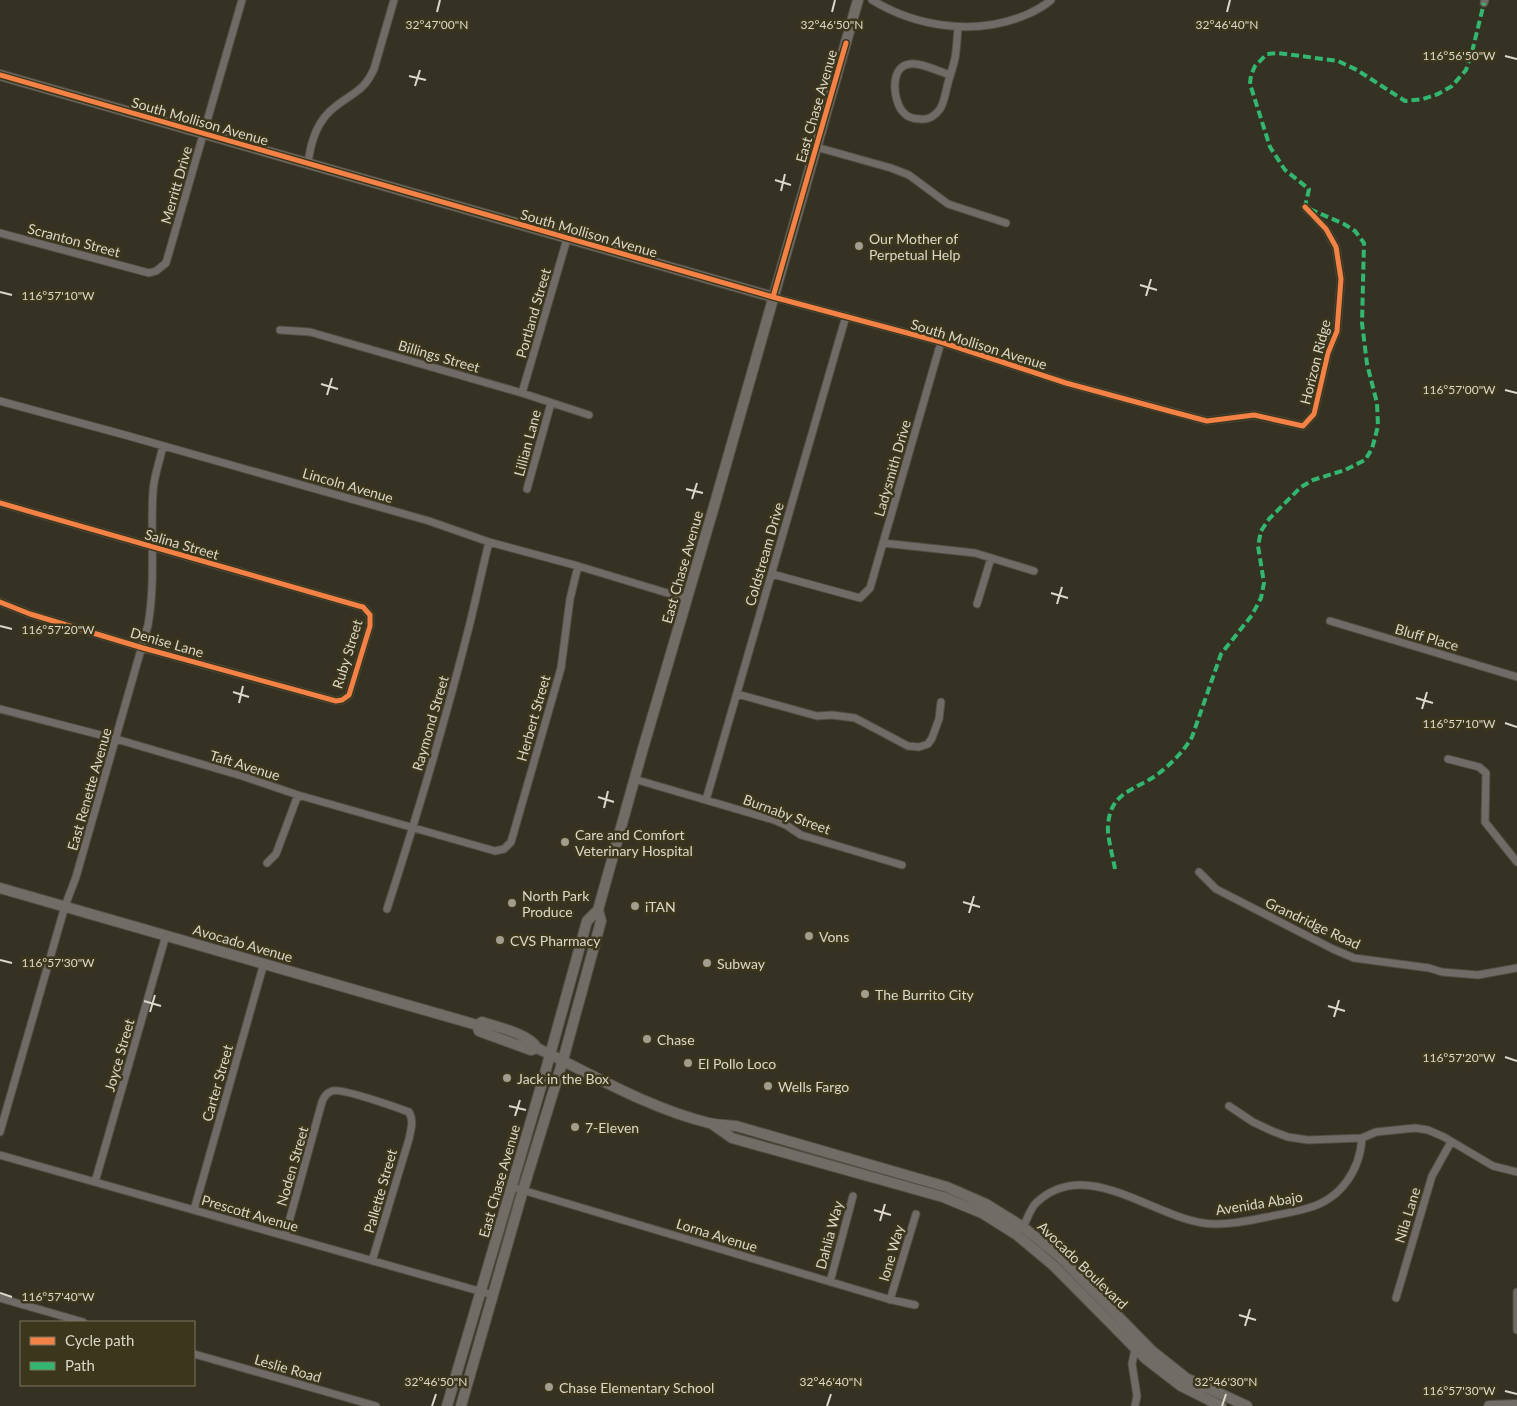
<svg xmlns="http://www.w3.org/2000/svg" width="1517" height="1406" font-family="Lato,sans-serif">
	<rect width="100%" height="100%" fill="#353123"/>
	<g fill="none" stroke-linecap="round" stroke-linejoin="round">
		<g stroke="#514e43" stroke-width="9">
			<path id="street" d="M872,0C918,28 978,36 1028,14C1037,10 1044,6 1051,0
				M1484,3L1485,0
				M950,75C940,72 920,62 910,64C889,66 893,101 903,112C907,117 914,119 920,119C928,120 935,116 940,109C944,103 945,95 947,87C949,78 953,68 955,58C957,48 957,37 958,27
				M816,147L891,168L909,175L948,204L1006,223
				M308,163C311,141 317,120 336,106C354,92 364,91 374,69L394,0
				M0,233L149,273L156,271L166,263L242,0
				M773,297L941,342L1066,383L1207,421L1254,415L1303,426L1314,414L1328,353L1337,331L1341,279L1336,247L1326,229L1305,207
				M280,330L310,332L522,393L589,415
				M522,393L567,239
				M0,401L125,435L429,521L489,542L578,566L687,599
				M527,489L551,403
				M0,503L359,606L363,607L370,615V626L349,695L342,700L336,701L143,648L30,614L0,602
				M883,543L975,553L1034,571
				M772,574L860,598L870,588L941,342
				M977,604L991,558
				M1330,621L1517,677
				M737,694L817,716L832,715L855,718L908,746L919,747L928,744L932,738L939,719L941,702
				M0,709L116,739L242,776L298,795L495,851L504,849L511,842L561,668L570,599L578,566
				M1448,759L1479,767L1486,773L1485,822L1517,862
				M634,779L774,820L786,825L801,835L902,865
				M706,800L846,316
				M267,863L276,854L298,795
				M1199,872L1216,889L1333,949L1354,958L1429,968L1442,972L1478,975L1517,968
				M387,909C417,816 445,722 469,627C476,599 482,570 489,542
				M1229,1106L1253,1122L1272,1131L1288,1137L1308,1140L1362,1138L1376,1132L1415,1128L1428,1130L1444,1137L1493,1166L1517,1172
				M0,1132L65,906L76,877L148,625C156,580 150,536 153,491C154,476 160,460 163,446
				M0,1155L493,1295
				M95,1182L166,935
				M512,1187L888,1299L915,1305
				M194,1210L264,963
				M1023,1227C1027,1220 1030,1209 1036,1203C1085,1156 1150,1215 1203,1223C1222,1226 1249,1221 1267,1217C1281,1214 1295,1212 1308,1208C1341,1199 1360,1170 1362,1138
				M285,1236L322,1102C324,1097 326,1093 332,1091C343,1088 395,1107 409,1112C414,1121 411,1129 409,1139L372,1261
				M830,1282L853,1196
				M1517,1292V1330
				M0,1298L83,1322
				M1396,1298L1432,1176L1451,1142
				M890,1300L916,1214
				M194,1354L376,1406
				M1135,1406L1137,1396L1132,1364L1135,1349"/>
		</g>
		<g stroke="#514e43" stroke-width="12">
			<path id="secondary" d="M0,75L773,297
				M0,888L477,1025L482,1022C497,1027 530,1034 537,1048C593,1075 648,1108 709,1123C718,1125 727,1125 736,1126L947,1187L986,1204L1023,1227L1061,1258L1152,1351L1186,1378L1247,1406
				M477,1025L479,1031L531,1050L537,1048
				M712,1124L732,1138L943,1197L982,1213L1017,1235L1054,1266L1146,1359L1181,1386L1221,1406
				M447,1406L545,1073L587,921L598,910
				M461,1406L523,1190L563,1060L601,921L598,910L642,752L715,503L858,0
				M1489,1406L1517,1405"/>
		</g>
		<use href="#street" stroke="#706b67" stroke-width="7"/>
		<use href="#secondary" stroke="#716c66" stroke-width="10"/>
		<path stroke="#33b770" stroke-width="4" stroke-dasharray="8 4" stroke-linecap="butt" d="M1115,869C1113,857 1107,836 1108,826C1110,791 1135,791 1158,774C1171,764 1184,751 1192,737L1221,654L1252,615L1261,598L1264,583L1258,546L1261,531L1269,519L1301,487L1313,480L1345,470L1365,460L1372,449L1378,426L1377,403L1367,364L1362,323L1364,243L1355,231L1344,224L1305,207L1309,189L1285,170L1270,147L1250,84L1251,75L1255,66L1267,54L1278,53L1338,61L1357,70L1405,101L1423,99L1438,94L1452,86L1466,70L1472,52L1484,3"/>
		<g stroke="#3c361c" stroke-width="8">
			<path id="cycleway" d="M0,75L773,297L941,342L1066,383L1173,412L1207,421L1254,415L1303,426L1314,414L1328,353L1337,331L1341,279L1336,247L1326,229L1305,207
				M773,297L846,43
				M0,503L359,606L363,607L370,615V626L349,695L342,700L336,701L143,648L30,614L0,602"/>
		</g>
		<use href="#cycleway" stroke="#f48246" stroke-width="5"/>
	</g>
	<path fill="none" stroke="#dcd8c9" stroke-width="2" d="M437,12L440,0M832,12L835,0M1227,12L1230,0M1505,56L1517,59M409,76L426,80M415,86L420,70M775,180L791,185M781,191L785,174M1140,285L1157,290M0,292L12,295M1146,296L1151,279M321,384L338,389M1505,390L1517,393M327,395L332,378M686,489L703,493M692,499L697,483M1051,593L1068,598M1057,604L1062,587M0,626L12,629M233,692L249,697M1416,698L1433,703M239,703L243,686M1422,709L1427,692M1505,723L1517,727M598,797L614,802M604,808L608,791M963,902L980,907M969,913L974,896M0,960L12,963M144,1001L161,1006M1328,1006L1345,1011M150,1012L155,995M1334,1017L1339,1000M1505,1057L1517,1061M509,1106L526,1110M515,1116L520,1100M874,1210L891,1215M880,1221L885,1204M0,1293L12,1297M1239,1315L1256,1320M1245,1326L1250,1309M1505,1391L1517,1394M432,1406L436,1394M827,1406L831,1394M1222,1406L1226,1394"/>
	<g fill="#a29e8f" stroke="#3c361c" stroke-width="2">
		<circle cx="859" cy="246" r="5"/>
		<circle cx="565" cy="842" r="5"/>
		<circle cx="512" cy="903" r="5"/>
		<circle cx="635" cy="906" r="5"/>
		<circle cx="809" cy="936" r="5"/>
		<circle cx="500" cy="940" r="5"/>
		<circle cx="707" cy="963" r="5"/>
		<circle cx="865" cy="994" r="5"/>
		<circle cx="647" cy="1039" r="5"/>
		<circle cx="688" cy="1063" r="5"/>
		<circle cx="507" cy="1078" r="5"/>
		<circle cx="768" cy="1086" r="5"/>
		<circle cx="575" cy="1127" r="5"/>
		<circle cx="549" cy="1387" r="5"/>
	</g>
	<g text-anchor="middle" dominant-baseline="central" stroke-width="5" stroke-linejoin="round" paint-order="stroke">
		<g font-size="14" fill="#dcd8c9" stroke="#3c361c">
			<text transform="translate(816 106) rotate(-74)">East Chase Avenue</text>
			<text transform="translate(200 121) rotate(16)">South Mollison Avenue</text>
			<text transform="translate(176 185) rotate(-74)">Merritt Drive</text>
			<text transform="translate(589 233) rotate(16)">South Mollison Avenue</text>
			<text transform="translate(74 240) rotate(15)">Scranton Street</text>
			<text transform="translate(533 313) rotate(-74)">Portland Street</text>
			<text transform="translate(979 344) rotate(17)">South Mollison Avenue</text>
			<text transform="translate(439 356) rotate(16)">Billings Street</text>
			<text transform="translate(1315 362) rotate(-76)">Horizon Ridge</text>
			<text transform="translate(527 443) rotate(-75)">Lillian Lane</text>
			<text transform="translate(892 468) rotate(-74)">Ladysmith Drive</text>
			<text transform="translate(348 485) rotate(16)">Lincoln Avenue</text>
			<text transform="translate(182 544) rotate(16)">Salina Street</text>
			<text transform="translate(764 554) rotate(-74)">Coldstream Drive</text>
			<text transform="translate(682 567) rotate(-74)">East Chase Avenue</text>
			<text transform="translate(1427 637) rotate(16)">Bluff Place</text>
			<text transform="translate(167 642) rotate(16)">Denise Lane</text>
			<text transform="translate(347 654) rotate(-73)">Ruby Street</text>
			<text transform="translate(533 718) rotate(-74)">Herbert Street</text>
			<text transform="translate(430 723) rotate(-74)">Raymond Street</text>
			<text transform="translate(245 765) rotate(17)">Taft Avenue</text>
			<text transform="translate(89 789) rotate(-74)">East Renette Avenue</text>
			<text transform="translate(787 814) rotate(20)">Burnaby Street</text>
			<text transform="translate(1313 923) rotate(25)">Grandridge Road</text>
			<text transform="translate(243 943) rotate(16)">Avocado Avenue</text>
			<text transform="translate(119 1055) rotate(-74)">Joyce Street</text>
			<text transform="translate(217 1083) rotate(-74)">Carter Street</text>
			<text transform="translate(292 1166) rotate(-74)">Noden Street</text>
			<text transform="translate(499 1181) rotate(-74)">East Chase Avenue</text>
			<text transform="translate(380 1191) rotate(-74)">Pallette Street</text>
			<text transform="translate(1259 1203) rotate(-9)">Avenida Abajo</text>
			<text transform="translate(250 1213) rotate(16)">Prescott Avenue</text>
			<text transform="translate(1407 1215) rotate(-73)">Nila Lane</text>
			<text transform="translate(717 1235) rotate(17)">Lorna Avenue</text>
			<text transform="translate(829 1235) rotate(-75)">Dahlia Way</text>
			<text transform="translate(891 1253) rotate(-74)">Ione Way</text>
			<text transform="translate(1083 1265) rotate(44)">Avocado Boulevard</text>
			<text transform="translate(288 1368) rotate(16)">Leslie Road</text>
		</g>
		<g font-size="14" fill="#dcd8c9" stroke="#3c361c" text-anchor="start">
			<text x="869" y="238">Our Mother of<tspan x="869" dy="16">Perpetual Help</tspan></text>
			<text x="575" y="834">Care and Comfort<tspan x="575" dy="16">Veterinary Hospital</tspan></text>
			<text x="522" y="895">North Park<tspan x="522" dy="16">Produce</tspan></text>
			<text x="645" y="906">iTAN</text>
			<text x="819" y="936">Vons</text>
			<text x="510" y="940">CVS Pharmacy</text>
			<text x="717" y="963">Subway</text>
			<text x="875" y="994">The Burrito City</text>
			<text x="657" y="1039">Chase</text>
			<text x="698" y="1063">El Pollo Loco</text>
			<text x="517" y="1078">Jack in the Box</text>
			<text x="778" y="1086">Wells Fargo</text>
			<text x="585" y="1127">7-Eleven</text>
			<text x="559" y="1387">Chase Elementary School</text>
		</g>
	</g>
	<g font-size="12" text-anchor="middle" fill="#dcd8c9" stroke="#3c361c" stroke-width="5" stroke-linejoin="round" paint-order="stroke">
		<text x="437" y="29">32°47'00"N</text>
		<text x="832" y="29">32°46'50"N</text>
		<text x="1227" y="29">32°46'40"N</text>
		<text x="1459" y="60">116°56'50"W</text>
		<text x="58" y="300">116°57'10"W</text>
		<text x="1459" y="394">116°57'00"W</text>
		<text x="58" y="634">116°57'20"W</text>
		<text x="1459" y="728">116°57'10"W</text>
		<text x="58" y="967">116°57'30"W</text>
		<text x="1459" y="1062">116°57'20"W</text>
		<text x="58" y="1301">116°57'40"W</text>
		<text x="436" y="1386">32°46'50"N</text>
		<text x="831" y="1386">32°46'40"N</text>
		<text x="1226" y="1386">32°46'30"N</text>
		<text x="1459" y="1395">116°57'30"W</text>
	</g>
	<rect x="20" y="1321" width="175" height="65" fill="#3c361c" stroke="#7c7761"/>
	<rect x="30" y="1337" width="25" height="8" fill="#f48246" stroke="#7c7761"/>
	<text x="65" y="1346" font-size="15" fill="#dcd8c9">Cycle path</text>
	<rect x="30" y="1362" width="25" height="8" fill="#33b770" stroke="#7c7761"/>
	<text x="65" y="1371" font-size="15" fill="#dcd8c9">Path</text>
</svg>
